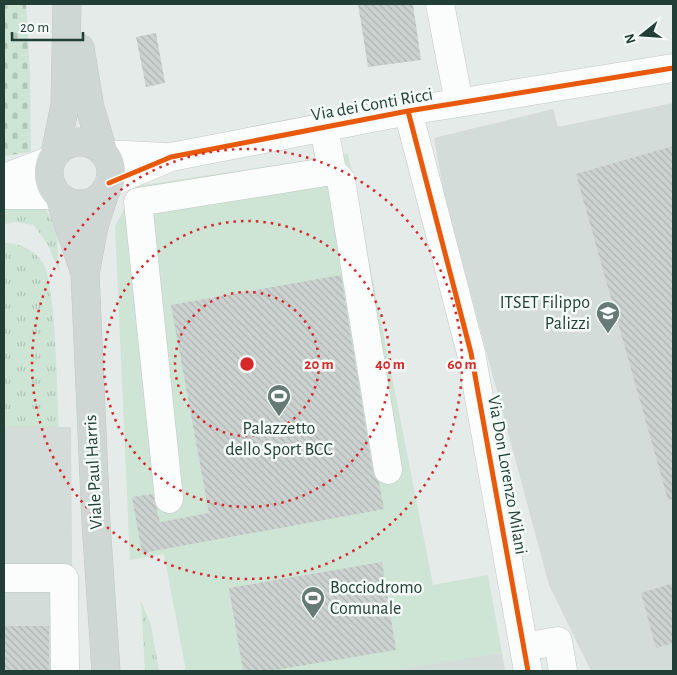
<svg xmlns="http://www.w3.org/2000/svg" width="677" height="675" font-family="'Alegreya Sans',sans-serif">
	<defs>
		<pattern id="grass-tufts" width="24" height="20" patternUnits="userSpaceOnUse" patternTransform="scale(1.25)"><rect width="24" height="20" fill="#cee4d5"/><path d="M3 7l-1-3M5 7V3M7 7l1-3M15 17l-1-3M17 17v-4M19 17l1-3" fill="none" stroke="#b1c5b7"/></pattern>
		<pattern id="cemetery-stones" width="16" height="16" patternUnits="userSpaceOnUse" patternTransform="scale(1.25)"><rect width="16" height="16" fill="#cee4d5"/><path d="M2 7V4a2 2 0 0 1 4 0v3zM10 15v-3a2 2 0 0 1 4 0v3z" fill="#b1c5b7"/></pattern>
		<pattern id="building-back-hatch" width="6" height="6" patternUnits="userSpaceOnUse" patternTransform="scale(1.25)"><rect width="6" height="6" fill="#ccd2d0"/><path d="M-1 5l2 2M0 0l6 6M5-1l2 2" fill="none" stroke="#afb5b3"/></pattern>
	</defs>
	<rect width="100%" height="100%" fill="#e5ebe8"/>
	<path fill="#d3dcd8" d="M673,103V671H591L549,585L444,194L434,138L553,109L558,127Z
		M4,427H71L73,671H4Z
		M502,653L505,671H382Z"/>
	<path fill="url(#grass-tufts)" d="M4,204L46,209L57,231L59,271L48,245L34,225L15,222L4,224Z
		M4,243C19,243 34,249 43,263C56,284 57,396 59,427H4Z
		M141,601L151,625L159,671H145Z"/>
	<path fill="url(#cemetery-stones)" d="M4,4H26L30,73L31,152L4,156Z"/>
	<path fill="#cee4d5" d="M348,154L433,585L488,575L502,653L387,671H186L164,554L130,560L115,226L137,186Z"/>
	<path fill="url(#building-back-hatch)" d="M358,4H413L421,60L368,67Z
		M156,33L165,83L146,87L136,37Z
		M673,146V499L668,500L576,174Z
		M341,275L373,472L379,482L384,509L142,553L132,497L153,494L160,522L209,513L171,305Z
		M382,562L396,650L269,671H243L229,588Z
		M673,583V643L656,648L641,593Z
		M4,626H49V671H4Z"/>
	<g fill="none" stroke-linecap="round" stroke-linejoin="round">
		<g stroke="#c2c8c5" stroke-width="29">
			<path id="minor" d="M440,4L459,103
				M408,111L471,353L528,671
				M105,154L165,157
				M332,171L341,180L388,470
				M4,178L51,160
				M109,183L171,157L408,111L673,68
				M4,195H58
				M169,499L138,202L332,171L324,128
				M4,578H64L65,671
				M524,647L558,641L563,671"/>
		</g>
		<g stroke="#c1cac7" stroke-width="29">
			<path id="major" d="M80,48L90,108L103,151
				M49 173a31 31 0 1 1 62 0a31 31 0 1 1-62 0Z
				M55,154L65,105L67,4
				M59,196L85,273L96,523L106,671
				M86,269L94,226L106,189"/>
		</g>
		<use href="#minor" stroke="#fbfcfc" stroke-width="28"/>
		<use href="#major" stroke="#ced7d4" stroke-width="28"/>
		<g stroke="#f4faf7" stroke-width="8">
			<path id="cycleway" d="M408,111L471,353L528,671
				M109,183L171,157L408,111L673,68"/>
		</g>
		<use href="#cycleway" stroke="#e8590c" stroke-width="5"/>
	</g>
	<g fill="none" stroke="#d62828" stroke-width="2.5" stroke-dasharray="2.5 5">
		<circle cx="247" cy="364" r="72"/>
		<circle cx="247" cy="364" r="143"/>
		<circle cx="247" cy="364" r="215"/>
	</g>
	<defs>
		<g id="school-pin" transform="scale(1.25)"><path d="M0 17L-7.5 6A9.5 9.5 0 1 1 7.5 6Z" fill="#667b75" stroke="#f4faf7"/><path d="M0-5L7-2L0 1L-7-2ZM-4 1L0 2.5L4 1V4Q0 6-4 4Z" fill="#fff"/></g>
		<g id="stadium-pin" transform="scale(1.25)"><path d="M0 17L-7.5 6A9.5 9.5 0 1 1 7.5 6Z" fill="#667b75" stroke="#f4faf7"/><path d="M0-5a6.5 5 0 1 0 0 10a6.5 5 0 1 0 0-10ZM-3.5-1.8h7v3.6h-7Z" fill="#fff"/></g>
	</defs>
	<g fill-rule="evenodd">
		<use href="#school-pin" x="608" y="313"/>
		<use href="#stadium-pin" x="279" y="396"/>
		<use href="#stadium-pin" x="313" y="598"/>
	</g>
	<g text-anchor="middle" dominant-baseline="central" stroke-width="5" stroke-linejoin="round" paint-order="stroke">
		<g font-size="18" fill="#223f37" stroke="#f4faf7">
			<text transform="translate(372 105) rotate(-10)">Via dei Conti Ricci</text>
			<text transform="translate(94 472) rotate(-93)">Viale Paul Harris</text>
			<text transform="translate(507 475) rotate(80)">Via Don Lorenzo Milani</text>
		</g>
		<g font-size="18" fill="#223f37" stroke="#f4faf7" text-anchor="end">
			<text x="590" y="303">ITSET Filippo<tspan x="590" dy="21">Palizzi</tspan></text>
			<text x="279" y="429" text-anchor="middle">Palazzetto<tspan x="279" dy="21">dello Sport BCC</tspan></text>
			<text x="330" y="588" text-anchor="start">Bocciodromo<tspan x="330" dy="21">Comunale</tspan></text>
		</g>
	</g>
	<circle cx="247" cy="364" r="8" fill="#d62828" stroke="#f4faf7" stroke-width="2.5"/>
	<g font-size="15" text-anchor="middle" font-weight="bold" fill="#d62828" stroke="#f4faf7" stroke-width="5" stroke-linejoin="round" paint-order="stroke">
		<text x="319" y="369">20 m</text>
		<text x="390" y="369">40 m</text>
		<text x="462" y="369">60 m</text>
	</g>
	<rect width="677" height="675" fill="none" stroke="#223f37" stroke-width="10"/>
	<g transform="translate(642 35) rotate(253)" stroke="#f4faf7" stroke-width="4" paint-order="stroke">
	<path d="M0-4L9 19L0 12L-9 19Z" fill="#223f37"/>
	<text y="-8" font-size="14" font-weight="bold" text-anchor="middle" fill="#223f37">N</text>
	</g>
	<path d="M12 32v8h71v-8" fill="none" stroke="#223f37" stroke-width="2.5"/>
	<text x="20" y="32" font-size="15" fill="#223f37" stroke="#f4faf7" stroke-width="4" paint-order="stroke">20 m</text>
</svg>
